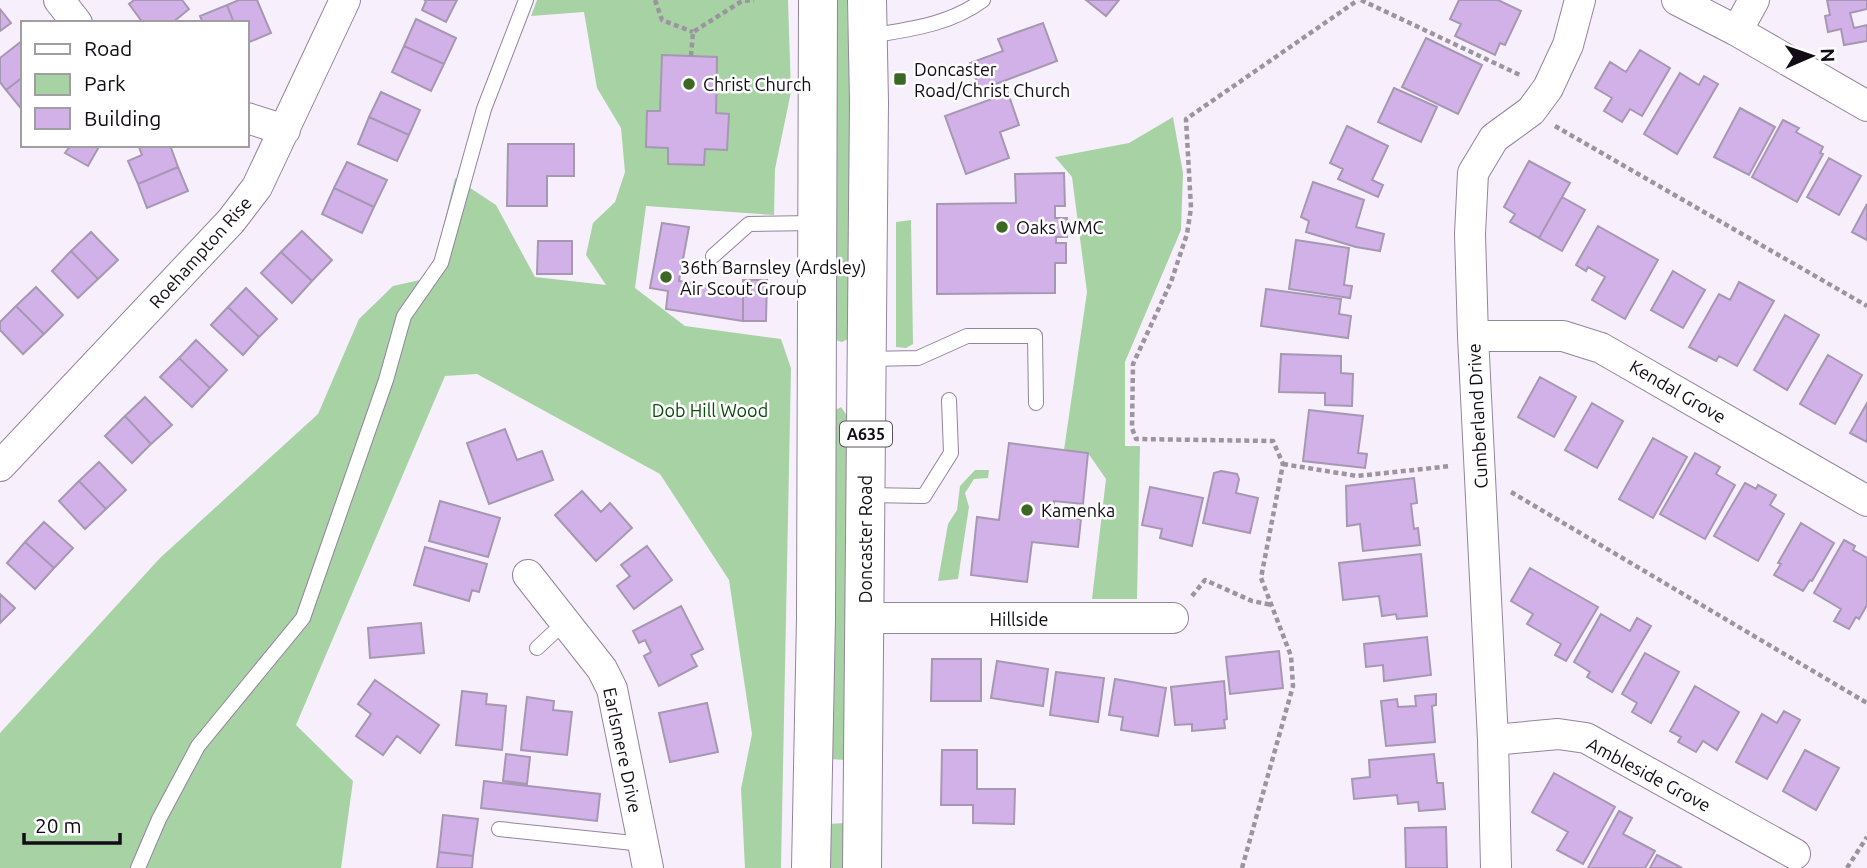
<svg xmlns="http://www.w3.org/2000/svg" width="1867" height="868" font-family="Ubuntu,sans-serif">
	<rect width="100%" height="100%" fill="#f7f0fc"/>
	<path fill="#a7d2a3" d="M537,0H788L791,92L775,169L774,215L646,206L635,288L685,326L781,339L791,368L781,868H745L741,789L752,734L729,580L660,474L477,374L445,376L296,725L353,781L341,868H0V733L160,558L318,414L359,319L393,286L420,280L435,261L455,178L496,205L535,277L606,285L586,255L593,223L615,202L625,172L621,128L597,88L584,12L531,16Z
		M837,0H847L851,141L848,339L842,342L835,340Z
		M1173,117L1183,173L1181,230L1125,362V446H1140L1137,599H1092L1106,479L1088,453L1064,450L1087,292L1072,177L1055,157L1129,143Z
		M911,220L913,344L906,348L896,347V222Z
		M841,407L848,417L845,760L830,759L832,412Z
		M975,470H989L988,478L974,479L965,493L969,507L958,579L938,581L948,524L957,510L960,486Z
		M844,823V868H828V824Z"/>
	<path fill="#d2b1e9" stroke="#a697b2" stroke-width="2" d="M134,0H182L189,9L172,23H143L129,4Z
		M239,0H257L271,33L247,43V23H234L227,5Z
		M424,0H457L446,22L422,10L426,1Z
		M1086,0H1119L1106,16Z
		M1459,0H1498L1521,11L1505,45L1500,43L1495,55L1455,36L1461,24L1450,19Z
		M1827,0H1867V9L1850,13L1854,28L1867,25V41L1844,45L1841,29L1828,32L1825,16L1830,15Z
		M227,5L234,23H203L200,16Z
		M0,9L11,23L0,31Z
		M416,19L456,38L444,64L404,46Z
		M1043,23L1057,61L980,90L970,63L1003,51L998,39Z
		M1426,38L1482,65L1458,114L1402,87Z
		M23,40V77L6,90L0,82V58Z
		M404,46L444,64L431,91L392,72Z
		M1640,50L1670,68L1642,116L1630,109L1622,122L1604,111L1612,98L1595,88L1610,62L1626,72Z
		M662,55L717,57L716,113L729,114L727,150L705,149L704,165L668,164V148L646,147L647,111H660Z
		M1680,73L1699,85L1704,76L1718,84L1677,154L1644,134Z
		M23,77V111L6,90Z
		M1394,88L1437,107L1421,142L1378,122Z
		M381,92L420,110L409,135L369,117Z
		M1008,93L1019,125L1000,132L1009,158L966,174L945,116Z
		M1740,108L1775,127L1749,175L1714,157Z
		M369,117L409,135L397,161L358,144Z
		M1783,120L1799,128L1796,132L1823,147L1820,153L1823,154L1797,202L1752,177Z
		M1347,126L1388,146L1372,180L1383,185L1378,197L1338,179L1343,169L1330,163Z
		M508,144H574V176H547V206H507Z
		M71,145H100L88,166L65,153Z
		M145,145H170L178,167L138,184L128,161L142,155L139,147Z
		M1829,158L1861,176L1839,215L1807,197Z
		M1529,161L1570,183L1539,238L1510,222L1515,214L1504,207Z
		M347,162L387,180L374,207L334,188Z
		M178,167L188,191L147,208L138,184Z
		M1064,173L1065,206H1055V218H1067V237H1056V243H1066V263H1055V293L937,294V204L1016,203L1015,174Z
		M1313,182L1364,200L1356,227L1384,234L1380,251L1356,247L1306,232L1309,221L1301,217Z
		M334,188L374,207L362,233L322,214Z
		M1562,197L1585,210L1562,251L1539,238Z
		M1867,204V240L1852,232Z
		M662,223L689,227L679,281L743,291V321L666,309L668,291L650,288Z
		M1598,226L1658,260L1625,319L1592,300L1605,277L1588,267L1586,271L1576,265Z
		M302,231L332,260L312,281L281,252Z
		M91,232L118,260L98,279L71,251Z
		M1296,240L1349,248L1344,285L1352,286L1350,298L1289,289Z
		M538,241H572V274H537Z
		M71,251L98,279L78,298L52,271Z
		M281,252L312,281L292,303L261,273Z
		M1673,271L1705,290L1683,328L1651,310Z
		M743,280H767L766,321H743Z
		M1739,282L1774,301L1737,366L1719,356L1716,361L1689,347L1719,294L1730,300Z
		M36,287L63,315L44,334L16,306Z
		M246,288L277,319L259,337L228,307Z
		M1266,289L1341,299L1339,314L1351,316L1348,338L1261,326Z
		M16,306L44,334L23,354L0,330V322Z
		M228,307L259,337L243,355L211,325Z
		M1785,315L1819,335L1787,390L1754,370Z
		M196,340L227,370L210,388L179,358Z
		M1281,354L1341,356V373L1353,374L1352,406L1325,405V393L1279,392Z
		M1828,355L1862,375L1835,424L1800,404Z
		M179,358L210,388L192,407L160,377Z
		M1540,377L1576,397L1554,437L1518,417Z
		M145,397L172,425L151,444L125,416Z
		M1592,403L1623,421L1597,468L1565,450Z
		M1867,403V442L1850,433Z
		M1309,410L1363,416L1358,453L1367,454L1365,468L1303,461Z
		M125,416L151,444L132,463L105,436Z
		M505,429L517,460L542,451L553,480L489,504L467,443Z
		M1653,438L1687,457L1653,518L1619,499Z
		M1009,443L1088,453L1083,504L1054,501L1052,516L1081,519L1078,547L1032,542L1027,582L971,575L977,517L999,520Z
		M1695,453L1720,467L1716,474L1735,485L1705,539L1660,514Z
		M99,462L126,490L106,509L79,481Z
		M1221,471L1237,474L1239,479L1236,493L1258,498L1250,533L1203,523L1214,473Z
		M1414,478L1417,503L1411,504L1414,529L1418,528L1420,545L1363,551L1360,524L1347,526L1346,486Z
		M79,481L106,509L85,529L59,501Z
		M1745,483L1756,489L1758,485L1776,495L1770,505L1784,514L1758,561L1714,536Z
		M1150,487L1203,498L1192,546L1160,538L1162,529L1142,525Z
		M582,491L601,512L610,503L632,528L596,561L555,515Z
		M440,501L500,518L488,557L429,541Z
		M44,522L73,548L54,568L25,542Z
		M1801,523L1834,543L1812,581L1810,580L1803,591L1774,575L1781,564L1778,563Z
		M1844,540L1855,546L1853,550L1867,558V605L1859,619L1856,617L1849,629L1834,621L1841,609L1814,593Z
		M25,542L54,568L35,589L7,563Z
		M647,546L672,580L634,609L617,586L630,576L621,565Z
		M425,547L487,564L479,592L472,590L469,601L414,585Z
		M1421,554L1427,616L1397,619L1396,614L1382,616L1379,596L1343,600L1339,563Z
		M1530,568L1598,607L1566,661L1555,655L1561,644L1527,624L1533,614L1511,601Z
		M0,594L15,608L0,623Z
		M681,606L703,649L691,655L697,666L659,686L644,656L651,652L645,640L639,643L633,631Z
		M1601,614L1630,631L1637,618L1651,626L1612,692L1587,677L1590,672L1574,662Z
		M421,623L424,653L370,658L368,628Z
		M1427,637L1431,675L1384,681L1383,665L1366,667L1364,644Z
		M1279,651L1283,688L1230,694L1226,657Z
		M1645,653L1679,672L1651,723L1632,712L1637,703L1622,694Z
		M932,659H981V701H931Z
		M997,661L1048,669L1043,706L991,698Z
		M1056,672L1104,678L1098,722L1050,715Z
		M1115,679L1166,688L1158,736L1121,730L1123,717L1109,715Z
		M375,680L439,725L420,753L397,736L383,755L356,736L371,714L358,704Z
		M1224,681L1227,719L1224,720L1225,728L1192,731V724L1175,725L1171,687Z
		M1695,686L1739,712L1717,750L1703,741L1696,752L1678,742L1681,737L1670,731Z
		M462,691L487,694L486,704L506,706L502,750L456,745Z
		M1436,694V705L1432,706L1435,742L1386,746L1381,701L1397,699L1398,707L1416,706L1415,696Z
		M527,697L554,701L553,710L572,712L567,755L521,750Z
		M707,703L718,752L670,762L659,713Z
		M1784,711L1800,720L1767,779L1736,762L1762,714L1777,723Z
		M942,750H977V789H1015L1014,824L973,823V805H941Z
		M1805,750L1839,768L1816,810L1783,791Z
		M506,754L530,757L527,784L503,781Z
		M1434,754L1437,783H1443L1445,809L1419,811L1418,802L1398,804L1397,795L1354,799L1352,779L1370,777L1369,760Z
		M1554,773L1615,807L1583,864L1557,850L1568,832L1532,812Z
		M484,781L600,794L597,821L481,808Z
		M1619,811L1632,818L1623,834L1655,851L1645,868H1588Z
		M443,815L478,819L473,856L439,852Z
		M1446,827L1447,868H1406L1405,828Z
		M439,852L473,856L472,868H437Z
		M1657,855L1682,868H1650Z"/>
	<g fill="none" stroke-linecap="round" stroke-linejoin="round">
		<g stroke="#93849e" stroke-width="16">
			<path id="lane" d="M870,36C910,29 949,25 983,0
				M713,256L749,224L815,223
				M867,359L918,358L967,336H1035L1036,403
				M867,495L924,496L951,453L949,400
				M537,648L565,622
				M499,829L643,844
				M138,868L159,819L198,746L303,618L386,380L404,316L441,263L484,109L526,0"/>
		</g>
		<g stroke="#93849e" stroke-width="32">
			<path id="street" d="M59,0L77,23
				M1677,0L1737,31L1867,106
				M1737,31L1754,0
				M247,118L285,130
				M1473,336H1563L1601,348L1867,501
				M0,466L231,221L257,187L345,0
				M528,575L602,669L612,689L648,868
				M864,618H1173
				M1493,740L1558,734L1586,738L1795,854
				M1496,868L1493,740L1473,336L1470,234L1473,173L1494,138L1531,111L1548,88L1568,45L1580,0"/>
		</g>
		<g stroke="#93849e" stroke-width="40">
			<path id="highway" d="M811,868L816,618L818,0
				M862,868L869,102L867,0"/>
		</g>
		<path stroke="#9b959f" stroke-width="4.5" stroke-dasharray="5 3.5" stroke-linecap="butt" d="M655,0L662,20L693,32
			M1361,0L1522,76
			M691,56L693,32L742,1L754,0
			M1555,126L1867,306
			M1283,464L1357,476L1451,466
			M1511,492L1867,703
			M1192,596L1205,580L1252,601L1272,605
			M1242,868L1293,686L1291,656L1261,578L1283,464L1273,441L1136,439L1132,428L1133,364L1171,282L1187,234L1191,208L1186,119L1358,0
			M1847,868L1867,837"/>
		<use href="#lane" stroke="#fff" stroke-width="14"/>
		<use href="#street" stroke="#fff" stroke-width="30"/>
		<use href="#highway" stroke="#fff" stroke-width="38"/>
	</g>
	<g fill="#3d6724" stroke="#fff" stroke-width="2.5">
		<rect x="893" y="72" width="14" height="14" rx="3.5"/>
		<circle cx="689" cy="84" r="7"/>
		<circle cx="1002" cy="227" r="7"/>
		<circle cx="666" cy="277" r="7"/>
		<circle cx="1027" cy="510" r="7"/>
	</g>
	<g text-anchor="middle" dominant-baseline="central" stroke-width="5" stroke-linejoin="round" paint-order="stroke">
		<rect fill="#fff" stroke="#58555b" stroke-width="2" x="840" y="421.5" width="52" height="25" rx="5"/>
		<g font-size="16" font-weight="bold" fill="#110c15">
			<text x="866" y="434">A635</text>
		</g>
		<g font-size="18" fill="#110c15" stroke="#fff" text-anchor="start">
			<text x="914" y="69">Doncaster<tspan x="914" dy="21">Road/Christ Church</tspan></text>
			<text x="703" y="84">Christ Church</text>
			<text x="1016" y="227">Oaks WMC</text>
			<text x="680" y="267">36th Barnsley (Ardsley)<tspan x="680" dy="21">Air Scout Group</tspan></text>
			<text x="1041" y="510">Kamenka</text>
		</g>
		<g font-size="18" fill="#110c15" stroke="#fff">
			<text transform="translate(200 252) rotate(-48)">Roehampton Rise</text>
			<text transform="translate(1678 391) rotate(30)">Kendal Grove</text>
			<text transform="translate(1477 416) rotate(-93)">Cumberland Drive</text>
			<text transform="translate(865 539) rotate(-90)">Doncaster Road</text>
			<text x="1019" y="619">Hillside</text>
			<text transform="translate(623 750) rotate(78)">Earlsmere Drive</text>
			<text transform="translate(1649 774) rotate(28)">Ambleside Grove</text>
		</g>
		<g font-size="18" fill="#0a4d0b" stroke="#fff">
			<text x="710" y="410">Dob Hill Wood</text>
		</g>
	</g>
	<rect x="21" y="21" width="228" height="126" fill="#ffffff" stroke="#a09ea1" stroke-width="2"/>
	<rect x="35" y="44" width="35" height="10" fill="#ffffff" stroke="#a09ea1" stroke-width="2"/>
	<text x="84" y="56" font-size="21" fill="#110c15">Road</text>
	<rect x="35" y="74" width="35" height="21" fill="#a7d2a3" stroke="#a09ea1" stroke-width="2"/>
	<text x="84" y="91" font-size="21" fill="#110c15">Park</text>
	<rect x="35" y="108" width="35" height="21" fill="#d2b1e9" stroke="#a09ea1" stroke-width="2"/>
	<text x="84" y="126" font-size="21" fill="#110c15">Building</text>
	<g transform="translate(1811 56) rotate(88)" stroke="#ffffff" stroke-width="5" paint-order="stroke">
	<path d="M0-5L12 26L0 18L-12 26Z" fill="#110c15"/>
	<text y="-10" font-size="19" font-weight="bold" text-anchor="middle" fill="#110c15">N</text>
	</g>
	<path d="M24 833v10h96v-10" fill="none" stroke="#110c15" stroke-width="3.5"/>
	<text x="35" y="833" font-size="21" fill="#110c15" stroke="#ffffff" stroke-width="5" paint-order="stroke">20 m</text>
</svg>
